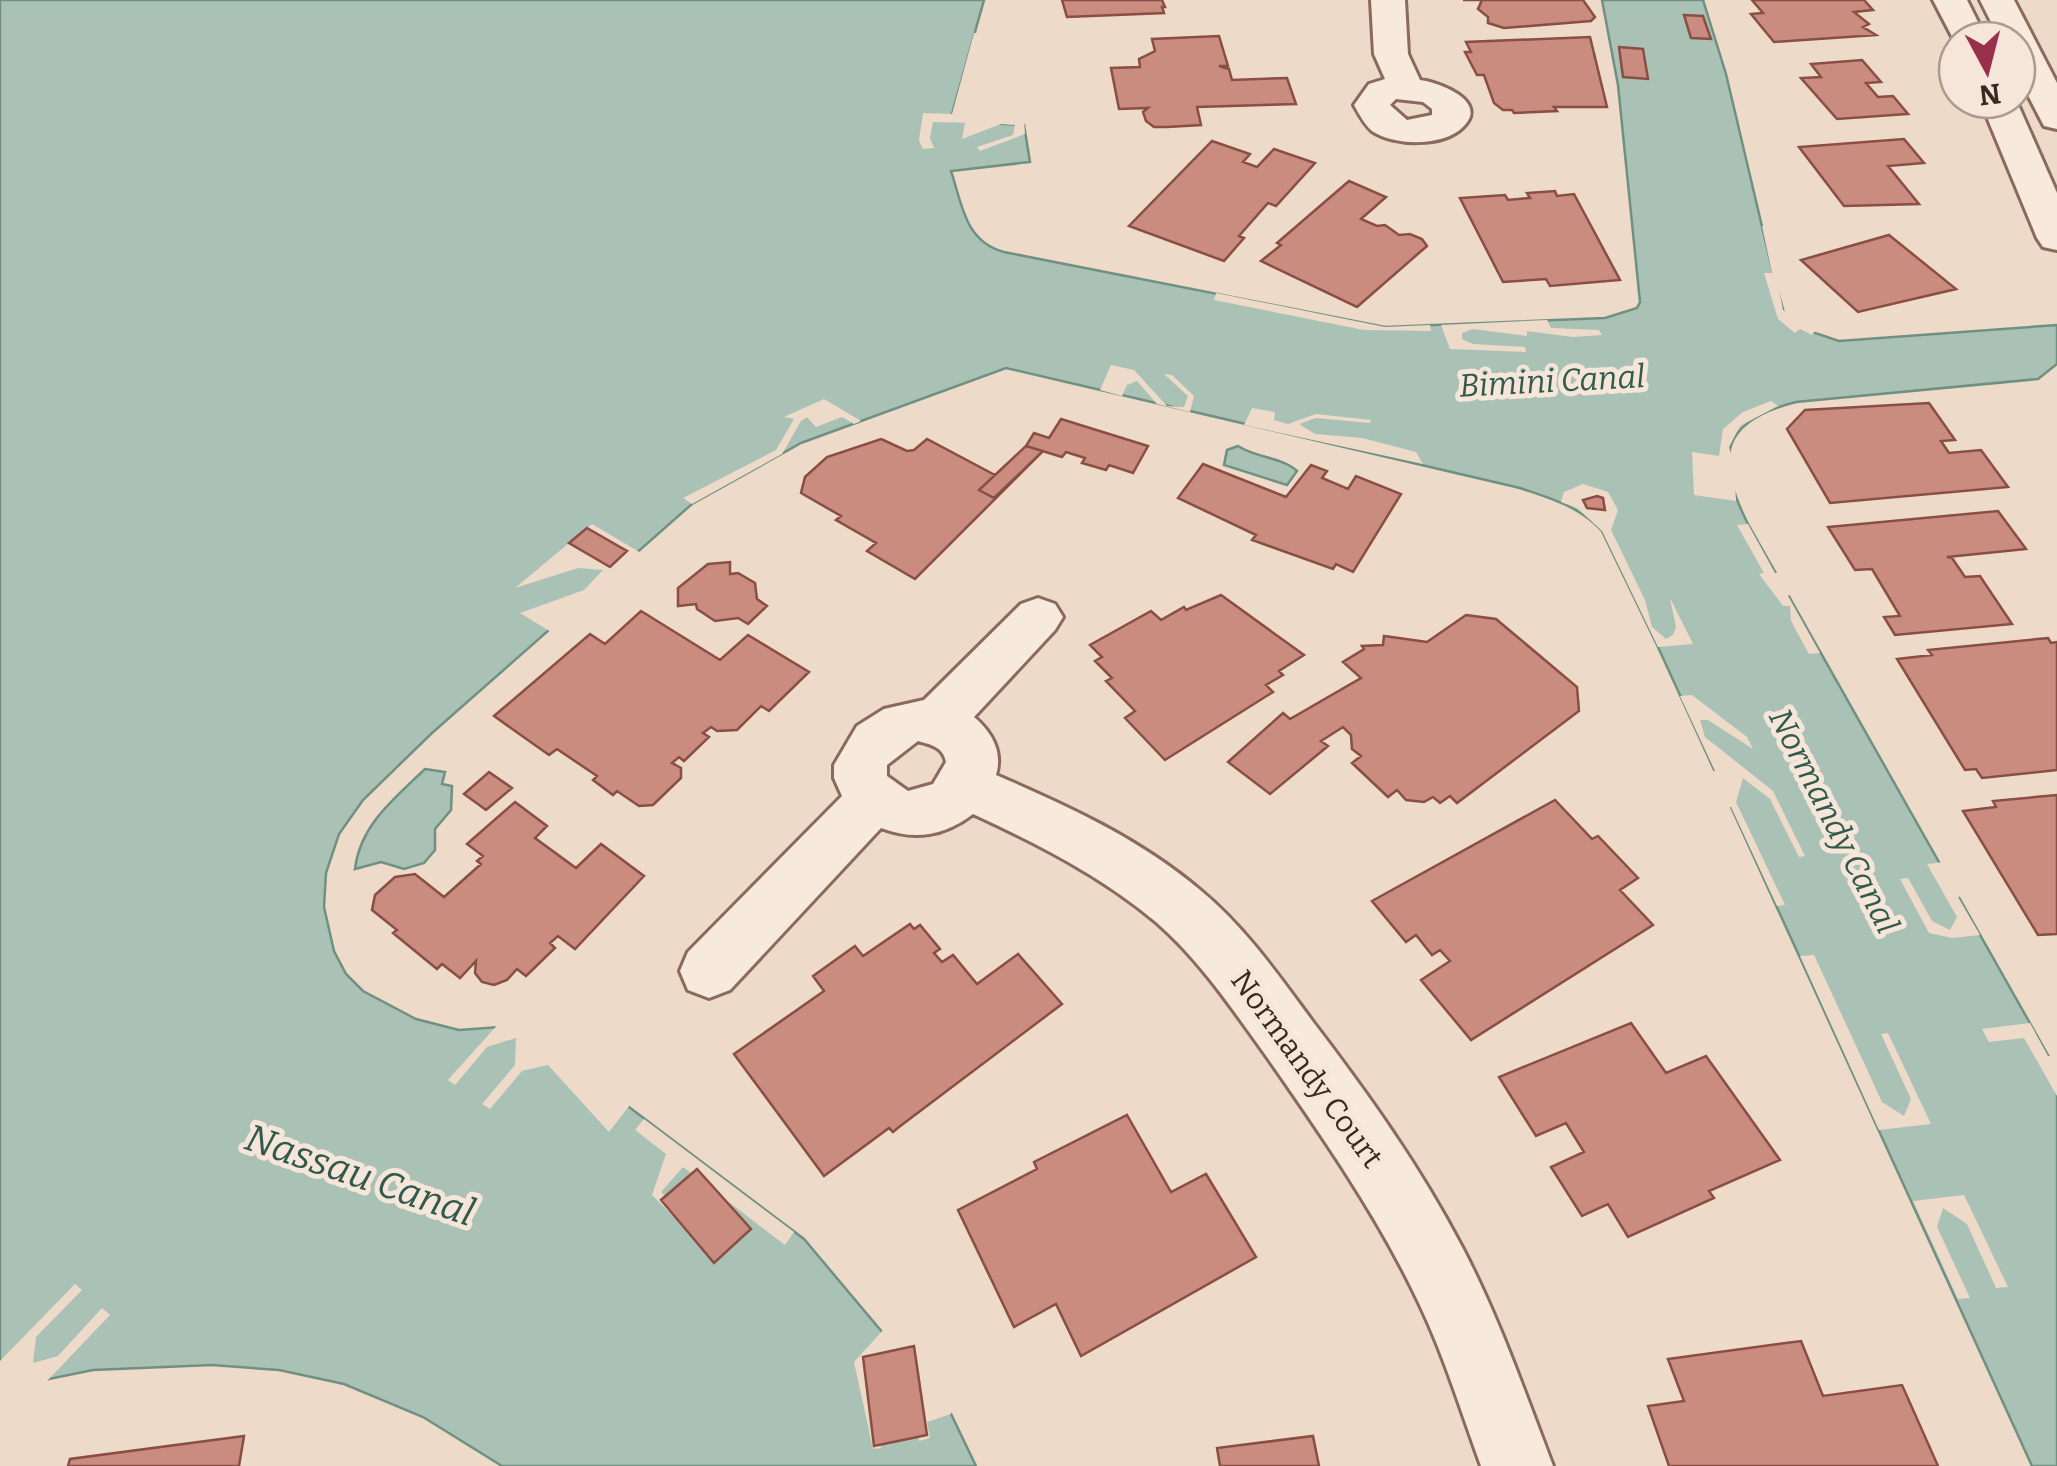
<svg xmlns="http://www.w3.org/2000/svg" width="2057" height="1466" font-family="Bitter,serif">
	<rect width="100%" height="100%" fill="#eedac9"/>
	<path fill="#aac2b5" stroke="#709181" stroke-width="2.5" d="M0,0H984L950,121L1024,125L1030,162L951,171C962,204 965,242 1004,252L1385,327L1605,318L1637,308L1640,302L1618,85L1602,0H1703L1726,74L1773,273L1784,313L1797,327L1839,341L2057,325V364L2038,379L1796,402C1721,421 1714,457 1748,524L2057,1071V1466H2032L1658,647L1602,531C1579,506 1552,499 1520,488L1006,368L801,443L692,504L432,733L363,800L339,834L326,873L324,907L334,951L346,974L363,991L416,1019L459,1030L500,1027L629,1107L804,1239L951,1414L976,1466H502L423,1417L344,1384L279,1370L212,1365L93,1370L0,1389Z
		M1238,446C1256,458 1282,457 1297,471L1287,485L1224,465L1227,450Z
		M425,769L445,772L442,784L452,786L451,810L435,829V850L424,863L404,869L381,862L355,869C360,825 395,798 425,769Z"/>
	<path fill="#eedac9" d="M974,33H979L957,117L1024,120L1025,134L980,151L977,147L1013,135L1015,125L1001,124L962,139L965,123L933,122L930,138L934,148L923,149L919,140L923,113L952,114Z
		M1762,226H1767L1783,310L1815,331L1812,335L1800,329L1795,333L1778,319L1764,273H1772Z
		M1216,293L1385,327L1430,325L1431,331L1364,330L1214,300Z
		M1547,320L1551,328L1599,330L1602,335L1573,337L1527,331V336L1473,329L1462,333V339L1473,344L1525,347L1526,352L1450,349L1441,325Z
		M1111,365L1134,370L1167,406L1184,407L1188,396L1164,374L1172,375L1194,396L1190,412L1157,404L1137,381L1127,385L1122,396L1100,390Z
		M824,399L861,421L854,424L842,417L816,427L807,417L801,421L782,454L692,504L683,498L776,450L794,419L784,417Z
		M1771,401L1778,406L1740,426L1729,447L1738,479L1735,480L1736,501L1694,495L1692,452L1719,456L1723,429L1743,412Z
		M1252,408L1275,412L1274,420L1288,424L1316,414L1371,420L1370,423L1316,418L1299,424L1315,434L1362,438L1416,452L1423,464L1244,425Z
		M1583,484L1608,492L1618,510L1611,530L1645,600L1652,627L1666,639L1673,635L1676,627L1670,598L1693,644L1658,647L1602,531L1577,508L1561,502L1564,492Z
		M592,524L641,553L551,632L520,613L584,590L603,570L578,568L515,588Z
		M1748,524L1775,573H1781L1792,593L1788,596L1820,653L1809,654L1791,621L1790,606H1783L1759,574L1764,573L1737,525Z
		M1692,695L1747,737L1753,749L1708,720H1700L1705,737L1773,791L1805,856L1799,857L1770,799L1743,778L1736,802L1785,905L1777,906L1731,807H1725L1710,772L1715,771L1680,696Z
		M1944,862L1963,896L1958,897L1980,935L1952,938L1929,933L1900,879L1908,878L1932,921L1950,930L1957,917L1927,864Z
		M1814,955L1882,1102L1904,1116L1911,1099L1881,1034L1888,1033L1931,1124L1879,1130L1800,956Z
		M500,1022L630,1105L609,1132L548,1065L522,1071L490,1109L482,1104L515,1065L516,1038L487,1047L455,1085L448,1080Z
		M2030,1023L2048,1056H2054L2057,1061V1096L2024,1038L1989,1042L1982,1029Z
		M644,1119L794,1232L785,1245L683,1167L661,1192L721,1253L716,1259L652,1195L666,1154L635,1130Z
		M1964,1195L2008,1287L1996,1288L1967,1224L1943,1208L1937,1227L1970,1298L1958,1299L1913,1201Z
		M75,1284L82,1290L36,1337L33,1363L58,1356L102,1308L110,1315L47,1381L0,1394V1361Z
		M885,1328L952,1407L951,1414L927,1422L930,1438L919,1441L913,1386L873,1394L881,1448L873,1449L854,1362Z"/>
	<path fill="#cb8c80" stroke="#894e44" stroke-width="2.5" d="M1062,0H1162L1165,7H1162L1164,13L1067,17Z
		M1463,0H1583L1595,17L1591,21L1504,28L1488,23V17L1478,9L1482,0Z
		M1752,0H1864L1873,10L1854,12L1869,24L1863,27L1876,35L1774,42L1751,14L1763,13Z
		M1684,15L1703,16L1711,39L1691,38Z
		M1219,36L1228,66H1219L1229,69L1232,80L1287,78L1296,104L1197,107L1201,125L1167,127H1154L1146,121L1143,112L1148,108L1119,109L1111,68L1140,67L1139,59L1155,51L1152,39Z
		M1590,37L1607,107H1554L1557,111L1514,113L1512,110H1503L1494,103L1484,75H1477L1465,52H1471L1466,42Z
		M1619,47L1643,49L1648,79L1623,77Z
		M1862,60L1881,82L1866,83L1878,97L1893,96L1908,114L1837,119L1801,78L1821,77L1811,64Z
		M1904,139L1924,163L1888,166L1919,204L1844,206L1799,147Z
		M1212,141L1250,154L1243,162L1257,167L1274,149L1315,163L1276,206L1268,203L1239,236L1244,238L1224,261L1129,226Z
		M1349,181L1386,197L1361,219L1377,226L1385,225L1399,235L1410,234L1422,239L1427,246L1357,307L1261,261L1281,245L1277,243Z
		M1555,191L1557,196L1574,194L1620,280L1550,286L1546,279L1503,282L1460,198L1505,195L1508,200L1530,198L1527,193Z
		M1889,235L1956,289L1858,312L1801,260Z
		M1929,403L1955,440L1941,441L1949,453L1981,450L2008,487L1830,503L1787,429L1805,410Z
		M1061,419L1148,446L1133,473L1109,465L1106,470L1082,463L1085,458L1066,452L1062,457L1026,446L1034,433L1049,438Z
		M881,439L907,451L914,450L927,439L995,475L1026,446L1043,451L915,579L867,551L876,543L836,520L841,516L801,493L805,477L827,457Z
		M1026,446L1043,451L994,498L979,490Z
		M1203,464L1286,497L1311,465L1327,471L1322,478L1348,489L1356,476L1401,494L1353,572L1336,564L1333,569L1252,540L1256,535L1178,498Z
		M1597,496L1603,498L1605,510L1587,508L1583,500Z
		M1998,511L2026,549L1947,557L1952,558L1965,577L1980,576L2012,624L1895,635L1884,617L1900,616L1872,569L1855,570L1828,527Z
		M587,528L627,551L610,567L569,543Z
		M730,562V574L738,573L755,583L757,599L767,606L748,624L738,618L715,621L697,609L696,604L678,606V588L708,564Z
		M1221,595L1304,655L1279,671L1283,675L1266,685L1273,692L1165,760L1125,718L1135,711L1106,681L1112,678L1095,661L1102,657L1090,645L1151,611L1161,620L1184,607L1186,610Z
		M641,611L720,660L748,635L809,672L769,711L761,706L737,730L717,731L711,727L703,733L709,737L684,761L679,757L672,763L681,768V778L653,805L639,806L617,791L613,795L593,780L597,776L557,749L549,755L494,716L590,634L605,644Z
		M1466,615L1496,619L1577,687L1579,711L1457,803L1450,796L1440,803L1433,797L1424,802L1406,800L1397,790L1388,797L1352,763L1361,756L1352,749L1351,735L1343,727L1321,741L1328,746L1270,794L1228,762L1283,713L1290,719L1361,678L1343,662L1364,649L1362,646L1383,645L1384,636L1427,642Z
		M2048,638L2051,643L2057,642V770L1982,778L1976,769L1965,770L1897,659L1932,655L1928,650Z
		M489,772L512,788L486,810L464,794Z
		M2057,795V934L2038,935L1963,811L1996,807L1993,801Z
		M1555,800L1592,839L1598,836L1638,878L1620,890L1653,925L1471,1040L1421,980L1450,961L1440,950L1432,955L1416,935L1406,942L1372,901Z
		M515,802L547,826L535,838L576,868L601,844L644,876L575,949L558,936L550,943L555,948L526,976L517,969L507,980L494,985L482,982L475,973L476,961L460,978L442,964L437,969L393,933L397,930L372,910L375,895L395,877L415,874L444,897L481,864L477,861L483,856L467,844Z
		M910,924L914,929L920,925L940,949L934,953L942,962L953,955L977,984L1018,954L1062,1004L899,1127L893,1132L889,1128L824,1176L734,1054L824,991L813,976L855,946L863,956Z
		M1631,1023L1666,1073L1706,1056L1780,1160L1709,1191L1714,1198L1628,1237L1608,1204L1582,1216L1551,1167L1584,1152L1566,1123L1536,1136L1499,1077Z
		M1127,1115L1171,1192L1206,1174L1256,1257L1081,1356L1056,1304L1014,1327L958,1210L1037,1169L1034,1162Z
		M697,1169L751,1229L714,1263L661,1200Z
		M1801,1341L1823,1396L1902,1385L1938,1466H1669L1648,1406L1684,1401L1668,1359Z
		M914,1346L927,1435L874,1446L863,1357Z
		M244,1436L239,1466H68L70,1459Z
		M1313,1436L1319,1466H1220L1217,1448Z"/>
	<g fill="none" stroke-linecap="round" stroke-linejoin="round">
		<g stroke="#8a6a5e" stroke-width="6">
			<path id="minor" d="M1371,0H1405L1408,54L1420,80C1438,82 1490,101 1463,127C1443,147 1394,146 1372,131C1364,124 1359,114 1354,105L1369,84L1385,79L1374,54ZM1396,99L1423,102L1432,109V115L1407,120L1390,105Z
				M1933,0H1967L1987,40H1957V46Z
				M1980,0H2014L2057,83V129L2044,126L2017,74V40H2000Z
				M1980,100H2016L2057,193V250L2043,247L2037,238Z
				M1038,598L1055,604L1063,617L1055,630L974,717C992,732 1003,752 996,775C1068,806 1140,839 1200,890C1245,927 1279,976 1313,1022C1368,1094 1421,1168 1463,1249C1499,1318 1525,1393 1553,1466H1481C1461,1411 1444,1355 1419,1303C1378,1216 1322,1136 1267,1057C1233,1010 1200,960 1156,922C1101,876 1038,844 973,814C944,836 915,841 881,828L730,990L709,998L688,990L680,971L688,952L842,796L834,778V765L857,726L884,709L924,700L1021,604ZM918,741C932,745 943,747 946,762L933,784L908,791L887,776V765Z"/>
		</g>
		<use href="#minor" fill="#f8e9dd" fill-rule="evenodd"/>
	</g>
	<g text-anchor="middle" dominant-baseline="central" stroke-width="10" stroke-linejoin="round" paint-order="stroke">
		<g font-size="30" fill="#3b2721" stroke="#f5e6d9">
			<text transform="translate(1307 1069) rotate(54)">Normandy Court</text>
		</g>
		<g font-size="32" font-style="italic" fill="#315a4d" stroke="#f5e6d9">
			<text transform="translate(1552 381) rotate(-3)">Bimini Canal</text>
			<text transform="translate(1834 821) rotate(63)">Normandy Canal</text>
		</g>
		<g font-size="38" font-style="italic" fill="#315a4d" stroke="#f5e6d9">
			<text transform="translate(360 1175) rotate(19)">Nassau Canal</text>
		</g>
	</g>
	<g transform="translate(1987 70) rotate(173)"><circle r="48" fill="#f5e6d9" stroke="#ab9a8f" stroke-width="2.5"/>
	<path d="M0-8L18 38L0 25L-18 38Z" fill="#982f4b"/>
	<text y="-15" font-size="28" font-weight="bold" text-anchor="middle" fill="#3b2721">N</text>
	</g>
</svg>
